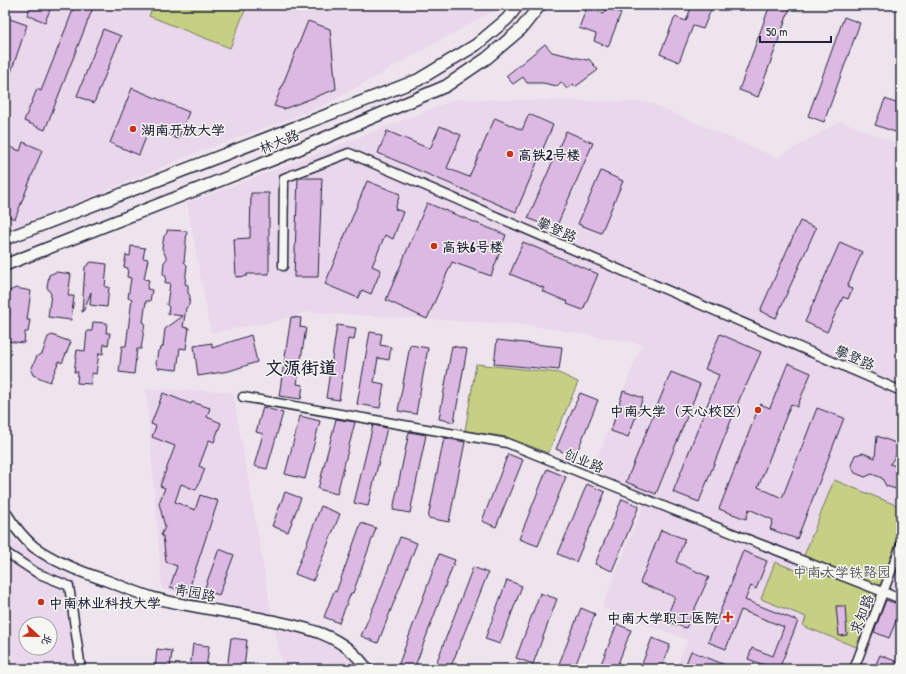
<svg xmlns="http://www.w3.org/2000/svg" width="906" height="674" font-family="'Patrick Hand','LXGW WenKai TC',sans-serif">
	<rect width="100%" height="100%" fill="#eee4ee"/>
	<filter id="ink" filterUnits="userSpaceOnUse"><feTurbulence type="fractalNoise" baseFrequency=".025" numOctaves="2"/><feDisplacementMap in="SourceGraphic" scale="8" xChannelSelector="R" yChannelSelector="G"/><feConvolveMatrix kernelMatrix="1 2 1 2 8 2 1 2 1" color-interpolation-filters="sRGB"/></filter>
	<g filter="url(#ink)">
		<path fill="#e9d7eb" fill-rule="evenodd" d="M5,5H500L497,9L321,107L201,151L5,233Z
			M457,99L648,102L777,158L841,121L901,145V669H675L688,640L602,607L646,499L590,476L642,344L528,325L307,312L272,322L211,333L187,203L236,185Z
			M146,389L221,391L233,393L272,615L162,589Z
			M5,532L24,549L74,580L87,669H5ZM26,624H50V648H26Z
			M274,624L315,634L336,645L361,665L363,669H283Z"/>
		<path fill="#c6d084" stroke="#747960" d="M154,5H247L230,48L149,16Z
			M476,364L559,373L578,382L548,453L507,437L465,431Z
			M834,480L901,507V531L856,647L803,626L806,617L761,599L775,562L798,571Z"/>
		<path fill="#dcb9e3" stroke="#22223b" d="M31,5H52L45,22L27,15Z
			M75,5H94L45,130L24,121L37,89L41,91Z
			M692,5H713L703,29L693,26L679,62L660,54L675,17L686,21Z
			M770,5H791L758,97L739,90Z
			M587,7L604,14L607,7L621,13L608,47L594,41L596,34L579,28Z
			M844,17L860,23L824,122L808,116Z
			M7,18L27,25L6,87H5V43L9,30L5,29Z
			M308,21L330,29L336,89L284,109L274,106Z
			M103,29L121,36L94,103L77,96Z
			M545,44L552,52L587,60L589,59L598,70L575,87L573,84L567,89L561,82L557,86L543,83H527L523,77L513,84L506,76Z
			M132,88L189,112L178,139L150,127L139,155L110,143Z
			M885,99L901,105V134L875,125Z
			M529,114L553,125L516,212L378,153L387,131L430,149L440,126L461,135L447,168L469,177L495,118L522,130Z
			M566,131L593,143L555,230L528,218Z
			M23,142L42,150L15,219L5,215V145L20,151Z
			M601,171L623,181L601,233L578,224Z
			M298,178H322L318,277H294Z
			M367,181L400,194L395,209L403,212L393,239L385,235L372,266L381,270L371,294L362,290L358,298L325,284Z
			M251,193H269V274H247V276L236,277L234,239L250,238Z
			M427,203L506,235L491,276L452,262L427,319L386,300Z
			M800,221L816,228L776,318L760,311Z
			M167,230L187,231L184,262L187,265L185,284L188,285V293L190,296L189,305L186,308L183,327L189,328L186,349L180,348L177,370L158,368L156,363L158,351L163,346L165,329L183,316L168,314L169,307L167,305L170,283H165L166,276L163,274L164,262L167,259L162,248L164,236L167,233Z
			M523,242L598,274L583,310L567,304L568,302L542,291L544,288L510,274Z
			M840,242L862,252L847,287L852,289L848,299L843,297L827,332L805,322Z
			M131,246L145,248L143,258L148,259L144,279L149,280L147,289L152,290L150,301H146L143,322L145,323L141,349H137L134,374L119,372L122,346H126L132,299L128,298L131,278L127,277L128,268L124,267L126,255L130,256Z
			M91,262L107,264L105,287H109L107,307L90,305L91,292L83,312H82L85,267Z
			M56,272L71,274L68,296H74L71,320L48,317L51,294L47,287L49,275Z
			M16,288L31,291L27,320H30L28,332H25L24,343L6,341L10,311L5,307L7,292Z
			M291,317L301,318L300,327L306,328L297,384L303,385L301,399L279,396Z
			M93,322L107,323L106,333H110L108,345L104,344L103,354L99,353L96,374L92,373L91,384L77,383L78,372H74L77,350L85,351L87,331H92Z
			M337,325L356,328L354,340L348,339L339,400L326,398Z
			M370,332L382,334L380,345L391,347L389,360L378,358L374,382L384,384L380,408L357,404Z
			M720,334L761,352L746,386L745,385L699,502L673,492L719,375L705,369Z
			M52,335L71,342L62,363L59,361L50,382L33,375L31,370L37,356L42,354L48,337Z
			M251,335L257,362L229,371L198,376L194,346L212,343V348Z
			M497,340L562,347L559,370L494,364Z
			M410,345L428,348L416,414L398,411Z
			M452,346L467,349L454,422L439,419Z
			M788,363L811,373L797,407L791,404L758,487L782,498L817,408L844,418L797,539L770,529L773,520L749,509L746,519L719,509L760,404L770,408Z
			M671,372L700,384L656,494L626,482Z
			M623,391L643,398L628,437L611,431Z
			M163,393L191,404L192,402L210,408L207,417L221,423L214,442L209,440L199,466L205,469L196,490L181,484L175,502L195,510L200,495L218,501L188,592L170,587L177,566L166,562L163,536L161,535L165,527L159,503L165,488L160,486L175,446L152,437L156,426L151,424Z
			M580,393L598,400L575,457L556,449Z
			M263,407L283,413L267,469L254,466L263,434L256,432Z
			M300,416L320,421L305,479L285,474Z
			M336,419L355,422L337,494L318,489Z
			M373,425L387,428L368,506L354,503Z
			M409,432L426,435L410,513L393,510Z
			M877,436L901,445V448L890,464L901,468V487L896,489L886,486L882,478L872,474L865,477L855,473L851,465L855,455L863,453L875,458Z
			M444,438L465,442L449,522L428,518Z
			M508,454L523,460L496,527L482,521Z
			M547,469L566,477L538,546L519,539Z
			M587,484L605,492L576,562L558,554Z
			M285,492L301,498L288,532L272,526Z
			M622,499L639,506L612,571L595,564Z
			M321,506L340,514L313,581L295,574Z
			M361,523L376,528L353,593H351L339,623L324,617L334,591L336,592Z
			M661,530L685,539L676,562L709,577L686,628L665,621L675,597L640,583Z
			M400,537L417,543L378,643L361,636L379,594Z
			M219,549L234,555L219,595L204,590Z
			M743,551L767,561L756,589L751,586L745,600L798,621L779,669H775L748,659L752,648L773,656L784,627L741,610L726,649L708,642L733,579H732Z
			M439,554L455,560L414,669H397Z
			M473,567L488,573L450,669H434Z
			M507,580L522,586L500,644L485,639Z
			M540,593L557,599L533,664L516,658Z
			M886,600L901,605V609L889,638L874,632Z
			M836,606H845L847,635L839,636Z
			M581,608L595,614L574,669H557Z
			M617,624L631,630L616,669H599Z
			M231,638L247,640L244,669H227Z
			M652,638L670,645L661,669H640Z
			M193,644L209,646L206,669H190Z
			M157,649L172,651L170,669H155Z
			M691,651L735,669H684Z
			M880,655L900,663L898,669H874Z"/>
		<g fill="none" stroke-linecap="round" stroke-linejoin="round">
			<g stroke="#22223b" stroke-width="11">
				<path id="minor" d="M283,266L284,178L349,153L901,391
					M243,397L507,443L668,508L901,599
					M5,552L37,573L69,586L81,669
					M854,669L901,545"/>
			</g>
			<g stroke="#22223b" stroke-width="13">
				<path id="tertiary" d="M5,512C13,525 22,537 34,547C55,562 81,572 105,580C121,586 137,593 154,598C185,606 217,610 249,616C292,625 340,629 367,669"/>
			</g>
			<g stroke="#22223b" stroke-width="14">
				<path id="secondary" d="M5,239L418,80L476,45L507,19L518,5
					M5,265L287,154L446,86L487,58L521,29L540,5"/>
			</g>
			<use href="#minor" stroke="#f6f6f2" stroke-width="8"/>
			<use href="#tertiary" stroke="#f6f6f2" stroke-width="10"/>
			<use href="#secondary" stroke="#f6f6f2" stroke-width="11"/>
		</g>
	</g>
	<g fill="#c8321e" stroke="#f6f6f2" stroke-width="1.5">
		<circle cx="133" cy="129" r="4"/>
		<circle cx="510" cy="154" r="4"/>
		<circle cx="434" cy="246" r="4"/>
		<circle cx="758" cy="410" r="4"/>
		<circle cx="41" cy="602" r="4"/>
		<path d="M726 611h4v4h4v4h-4v4h-4v-4h-4v-4h4z"/>
	</g>
	<g text-anchor="middle" dominant-baseline="central" stroke-width="3" stroke-linejoin="round" paint-order="stroke">
		<g font-size="14" font-weight="bold" fill="#22223b" stroke="#f6f6f2" text-anchor="start">
			<text x="141" y="129">湖南开放大学</text>
			<text x="518" y="154">高铁2号楼</text>
			<text x="442" y="246">高铁6号楼</text>
			<text x="750" y="410" text-anchor="end">中南大学（天心校区）</text>
			<text x="49" y="602">中南林业科技大学</text>
			<text x="719" y="617" text-anchor="end">中南大学职工医院</text>
		</g>
		<g font-size="14" fill="#22223b" stroke="#f6f6f2">
			<text transform="translate(279 141) rotate(-22)">林大路</text>
			<text transform="translate(557 229) rotate(24)">攀登路</text>
			<text transform="translate(855 357) rotate(23)">攀登路</text>
			<text transform="translate(584 460) rotate(22)">创业路</text>
			<text transform="translate(195 592) rotate(11)">青园路</text>
			<text transform="translate(861 614) rotate(-69)">求知路</text>
		</g>
		<g font-size="14" fill="#535651" stroke="#f6f6f2">
			<text x="842" y="571">中南大学铁路园</text>
		</g>
		<g font-size="18" font-weight="bold" fill="#22223b" stroke="#f6f6f2">
			<text x="301" y="367">文源街道</text>
		</g>
	</g>
	<rect width="906" height="674" fill="none" stroke="#f6f6f2" stroke-width="20"/>
	<rect x="10" y="10" width="886" height="654" fill="none" stroke="#22223b" stroke-width="1.5" filter="url(#ink)"/>
	<g transform="translate(38 636) rotate(112)"><circle r="19" fill="#f6f6f2" stroke="#a1a1a9"/>
	<path d="M0-3L7 15L0 10L-7 15Z" fill="#c8321e"/>
	<text y="-6" font-size="11" font-weight="bold" text-anchor="middle" fill="#22223b">北</text>
	</g>
	<path d="M760 36v6h71v-6" fill="none" stroke="#22223b" stroke-width="2"/>
	<text x="766" y="36" font-size="12" fill="#22223b" stroke="#f6f6f2" stroke-width="3" paint-order="stroke">50 m</text>
</svg>
